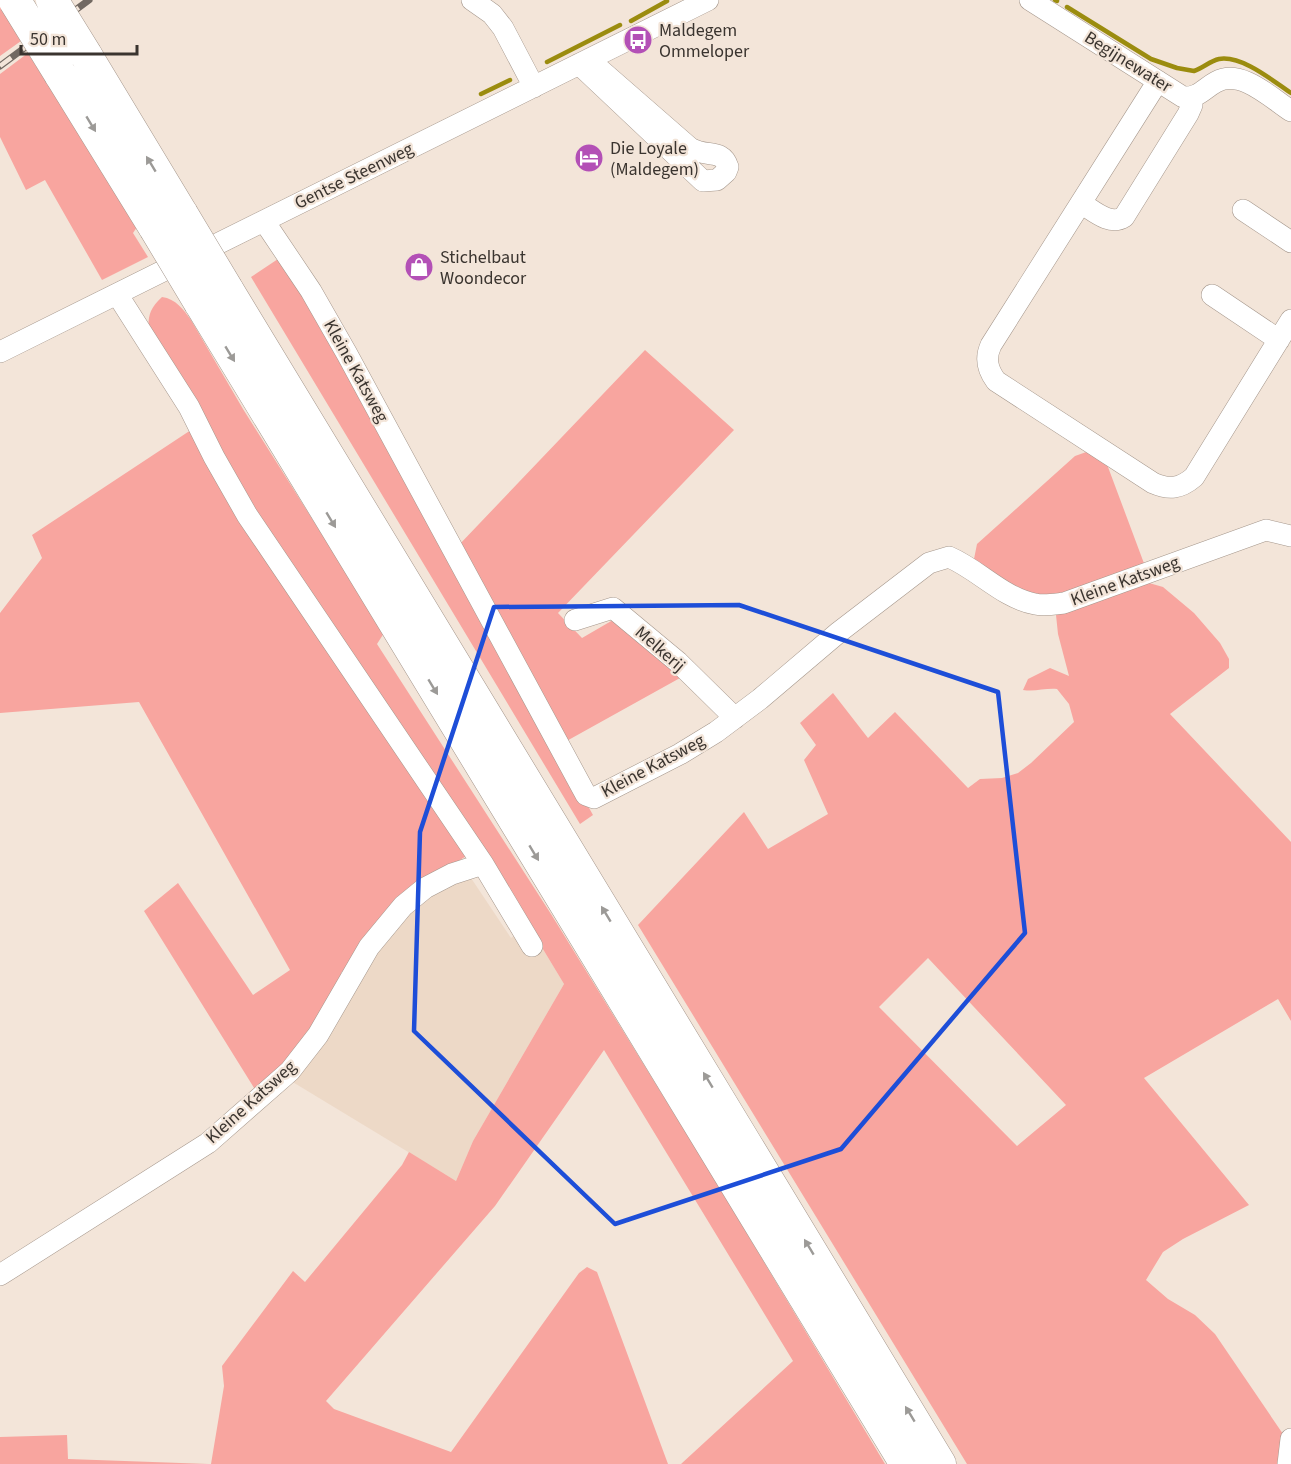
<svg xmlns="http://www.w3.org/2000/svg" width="1291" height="1464" font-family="'Source Sans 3',sans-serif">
	<rect width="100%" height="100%" fill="#f3e5d9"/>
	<path fill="#edd9c7" d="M469,875L511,938L529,926L564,984L473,1141L456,1181L291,1081L379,945L428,892Z"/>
	<path fill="#f8a59f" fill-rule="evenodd" d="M0,6L21,41L0,56Z
		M28,53L137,227L133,233L148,257L102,280L45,180L26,190L0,137V74Z
		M281,257L593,815L580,824L251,277Z
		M162,297C176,299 183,309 191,320L243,409L384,633L377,644L551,914L710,1172L885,1464H681L793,1361L604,1050L495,1206L326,1401L334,1409L451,1452L579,1273L587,1267L597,1272L668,1464H211L224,1386L222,1366L293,1271L305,1282L402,1165L409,1152L456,1181L473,1141L564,984L529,926L220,458L149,338C148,319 147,311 162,297Z
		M645,350L734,430L558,613L582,638L613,620L680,678L563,743L458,546Z
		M194,428L471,853L407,894L348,975L341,972L343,977L291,1057L256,1091L144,911L178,883L253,995L290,970L139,702L0,713V613L42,558L32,535Z
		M1092,450L1105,459L1145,566L1046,598L1012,587L974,559L977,544L1075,456Z
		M1149,583L1163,587L1194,613L1220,643L1229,659V668L1170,714L1291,842V1021L1278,999L1144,1078L1249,1205L1183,1239L1163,1252L1146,1280L1168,1299L1195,1315L1215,1334L1283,1434L1277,1464H967L638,925L744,812L768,849L828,814L804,760L816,745L800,723L833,693L868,738L895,712L968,788L980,779L1002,778L1018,773L1031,763L1074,722L1069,704L1057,689C1045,688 1035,692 1023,690L1028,679L1050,668L1069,676L1058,634L1056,615L1110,594ZM928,958L1066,1105L1017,1146L879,1007Z
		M67,1435L68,1459L209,1464H0V1437Z"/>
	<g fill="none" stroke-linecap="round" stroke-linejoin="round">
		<path stroke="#9b8c0f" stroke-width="4.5" d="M1055,0L1057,1
			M1067,7L1151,59L1177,68L1194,71C1203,68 1210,61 1219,59C1242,55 1273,81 1291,93
			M631,21L667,1
			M547,62L620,25
			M481,94L510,80"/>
		<g stroke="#a5978c" stroke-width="22">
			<path id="minor" d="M472,0L492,14L503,28L534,87
				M1030,0L1183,97C1199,98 1203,89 1216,82C1241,68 1271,98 1291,111
				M579,64L703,181L717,180L726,172L728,167C722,148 707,158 690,148L589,60
				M1158,81L991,345C985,358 987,369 996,381L1153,483C1169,490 1180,489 1194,477L1291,320
				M1081,203C1094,211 1110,226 1124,217L1188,114L1192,105L1191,98
				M1243,210L1291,242
				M264,221L311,291L347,354L586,795L594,798L680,754L716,732L760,699L839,632L929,563L949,557C979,570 1003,598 1035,604C1044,606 1055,604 1064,603L1266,530L1291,536
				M117,294L189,407L214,457L247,515L483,864L532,946
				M1212,295L1279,340
				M0,352L708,0
				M575,620L613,608L678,662L735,718
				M0,1275L208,1143L290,1071L318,1035L369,947L403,906L425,888L452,874L483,864
				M1288,1464L1291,1439"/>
		</g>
		<g stroke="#a5978c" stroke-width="33">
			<path id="highway" d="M86,55L182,214
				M60,74L155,228
				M227,289L940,1464
				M200,303L906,1464"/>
		</g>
		<use href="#minor" stroke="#fff" stroke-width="21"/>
		<use href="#highway" stroke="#fff" stroke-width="32"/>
		<g stroke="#726962" stroke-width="7">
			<path id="rail" d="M0,66L89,0"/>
		</g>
		<use href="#rail" stroke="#f3e5d9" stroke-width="4.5" stroke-dasharray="14" stroke-linecap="butt"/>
		<g stroke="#a5978c" stroke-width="33" stroke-linecap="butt">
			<path id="highway-bridge" d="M52,0L86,55
				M15,1L60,74
				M182,214L227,289
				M155,228L200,303"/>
		</g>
		<use href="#highway-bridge" stroke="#fff" stroke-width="32"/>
	</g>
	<defs><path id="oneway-solid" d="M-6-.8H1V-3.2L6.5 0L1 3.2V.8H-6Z" transform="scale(1.5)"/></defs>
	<g fill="#9c9a97">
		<use href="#oneway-solid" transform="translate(91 124) rotate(59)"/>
		<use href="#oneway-solid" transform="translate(151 164) rotate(-121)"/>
		<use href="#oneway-solid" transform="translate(230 354) rotate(59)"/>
		<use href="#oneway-solid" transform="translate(331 520) rotate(59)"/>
		<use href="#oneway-solid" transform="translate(433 687) rotate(59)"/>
		<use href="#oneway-solid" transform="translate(534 853) rotate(59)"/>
		<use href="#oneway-solid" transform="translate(606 914) rotate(-121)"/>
		<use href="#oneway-solid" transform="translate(708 1080) rotate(-121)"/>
		<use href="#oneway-solid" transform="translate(809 1247) rotate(-121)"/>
		<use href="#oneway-solid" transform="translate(910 1414) rotate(-121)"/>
	</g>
	<path fill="none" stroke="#1d4ed8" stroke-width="4.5" stroke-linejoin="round" d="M739,605L998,692L1025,933L841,1149L615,1224L414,1031L420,832L494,607Z"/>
	<defs>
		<g id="bus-disc" transform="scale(1.5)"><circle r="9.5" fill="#b350b6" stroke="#f3e5d9"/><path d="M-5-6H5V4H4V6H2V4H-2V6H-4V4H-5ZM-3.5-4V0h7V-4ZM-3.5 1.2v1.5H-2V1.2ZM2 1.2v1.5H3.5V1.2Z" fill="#fff"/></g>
		<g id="hotel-disc" transform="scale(1.5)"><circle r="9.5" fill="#b350b6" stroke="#f3e5d9"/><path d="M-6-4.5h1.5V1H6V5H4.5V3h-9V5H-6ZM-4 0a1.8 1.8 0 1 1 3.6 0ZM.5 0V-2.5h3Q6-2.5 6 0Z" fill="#fff"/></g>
		<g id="shop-disc" transform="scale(1.5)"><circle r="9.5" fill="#b350b6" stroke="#f3e5d9"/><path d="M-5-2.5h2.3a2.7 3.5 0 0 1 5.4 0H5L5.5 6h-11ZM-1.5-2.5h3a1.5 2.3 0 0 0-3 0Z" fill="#fff"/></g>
	</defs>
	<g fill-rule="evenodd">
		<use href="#bus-disc" x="638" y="40"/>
		<use href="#hotel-disc" x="589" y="158"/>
		<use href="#shop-disc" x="419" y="267"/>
	</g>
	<g text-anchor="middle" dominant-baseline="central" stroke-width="4.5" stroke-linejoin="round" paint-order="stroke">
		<g font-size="18" fill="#3a342f" stroke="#f3e5d9" text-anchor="start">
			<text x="659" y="30">Maldegem<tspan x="659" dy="21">Ommeloper</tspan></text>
			<text x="610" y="148">Die Loyale<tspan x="610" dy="21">(Maldegem)</tspan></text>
			<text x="440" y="257">Stichelbaut<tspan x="440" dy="21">Woondecor</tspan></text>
		</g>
		<g font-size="18" fill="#3a342f" stroke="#f3e5d9">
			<text transform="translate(1128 62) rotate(32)">Begijnewater</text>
			<text transform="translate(354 176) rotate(-26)">Gentse Steenweg</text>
			<text transform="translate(356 371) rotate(61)">Kleine Katsweg</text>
			<text transform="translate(1125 581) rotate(-20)">Kleine Katsweg</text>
			<text transform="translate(660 649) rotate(41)">Melkerij</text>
			<text transform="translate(653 766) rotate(-28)">Kleine Katsweg</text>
			<text transform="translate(251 1102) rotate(-42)">Kleine Katsweg</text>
		</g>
	</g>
	<path d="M21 45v9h116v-9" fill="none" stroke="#3a342f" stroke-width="3"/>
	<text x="30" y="45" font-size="18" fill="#3a342f" stroke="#f3e5d9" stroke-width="4.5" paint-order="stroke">50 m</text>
</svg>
